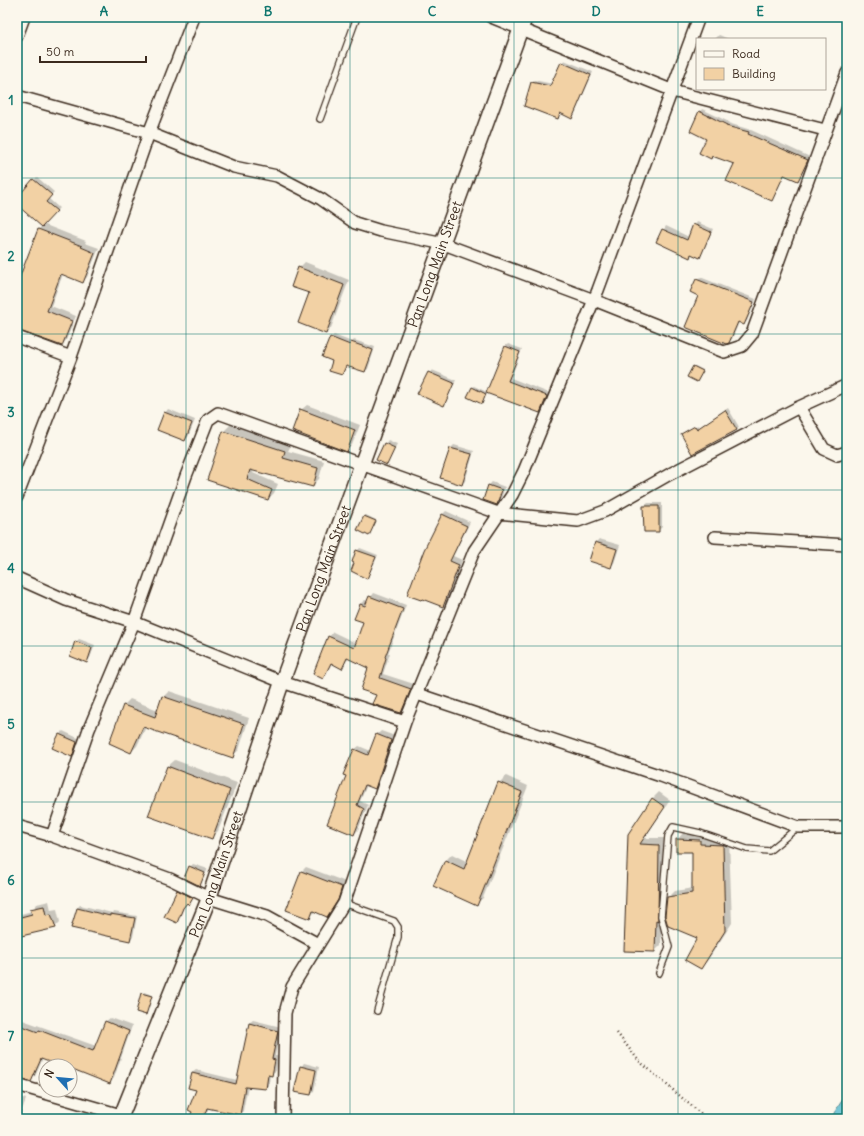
<svg xmlns="http://www.w3.org/2000/svg" width="864" height="1136" font-family="Delius,sans-serif">
	<rect width="100%" height="100%" fill="#fbf7ec"/>
	<filter id="ink" filterUnits="userSpaceOnUse"><feTurbulence type="fractalNoise" baseFrequency=".025" numOctaves="2"/><feDisplacementMap in="SourceGraphic" scale="8" xChannelSelector="R" yChannelSelector="G"/><feConvolveMatrix kernelMatrix="1 2 1 2 8 2 1 2 1" color-interpolation-filters="sRGB"/></filter>
	<g filter="url(#ink)">
		<path fill="#77c6d5" stroke="#5f888c" d="M847,1093V1119H833L834,1113Z"/>
		<path fill="#0003" d="M719,35L729,39H715Z
			M564,60L593,72L574,115L572,117L561,113L558,118L525,105L532,82L534,80L553,84Z
			M702,109L729,122L728,123L751,130L810,157L800,178L798,180L785,174L772,200L735,164L713,155L711,157L700,112Z
			M37,177L54,192L48,198L59,208L43,224L86,241L85,243L99,248L87,277L82,282L63,274L51,306L76,316L66,340L62,345L17,329V286L39,229L42,226L17,204V199Z
			M697,222L713,229L700,257L693,254L689,257L657,241L666,226L689,237Z
			M305,262L349,280L331,328L326,333L299,268Z
			M700,277L756,299L747,321L744,324L739,322L732,339L729,342L699,295L697,280Z
			M334,335L352,342L354,340L375,347L368,369L365,371L347,365L342,374L333,361L331,338Z
			M508,344L522,349L511,378L549,393L540,412L487,392L505,347Z
			M695,366L703,370L698,380L694,367Z
			M432,370L456,380L444,405L425,381Z
			M474,386L487,392L483,401L468,397Z
			M307,405L360,425L352,445L347,450L301,410Z
			M728,408L739,427L737,430L682,434L698,425L699,428Z
			M168,409L195,420L188,437L185,440L165,413Z
			M231,424L291,445L288,451L324,461L319,479L313,485L254,469L253,473L278,484L274,493L268,499L208,479L224,431Z
			M388,440L397,444L387,464L385,444Z
			M454,445L474,451L465,481L462,484L442,478L451,448Z
			M492,482L505,487L500,501L496,504L484,499L489,485Z
			M648,503H662V527L658,531L644,506Z
			M446,511L470,522L453,556L462,560L447,602L442,606L422,598L442,515Z
			M366,515L376,520L369,534L364,517Z
			M599,539L620,545L614,563L611,566L590,560L596,542Z
			M360,548L378,555L367,578L356,563L357,551Z
			M374,593L406,605L388,653H390L383,674L414,684L405,708L401,712L377,694L369,667L349,658L342,667L332,663L323,678L329,637L333,632L356,643L364,621L360,604L365,600L368,601Z
			M79,639L95,645L90,658L86,662L76,642Z
			M169,691L249,718L239,750L232,756L146,727L137,746L131,752L110,742L124,705L130,699L158,710L163,697Z
			M63,731L80,739L75,752L72,756L59,735Z
			M381,731L395,736L379,784L375,788L367,785L360,801L368,805L358,830L354,834L348,776L354,750L359,746L371,751L377,735Z
			M175,760L237,783L218,831L211,838L167,767Z
			M506,776L528,786L483,898L476,904L445,861L452,854L468,862L499,783Z
			M659,792L670,800L645,838H665L664,914L662,915L661,945L655,951L629,834L652,799Z
			M683,833H706V838L729,839L732,923L707,961L700,968L698,938L668,898L675,891L693,888V851L677,840Z
			M193,864L208,869L200,884L190,867Z
			M306,867L346,882L342,894L327,916L315,911L310,918L302,871Z
			M179,889L194,896L191,902H187L178,920Z
			M49,901L51,910L57,909L60,922L55,927L17,936V915L32,911L37,904Z
			M80,905L112,913L114,912L137,916L133,937L130,940L77,908Z
			M144,992L152,995L146,1013L142,994Z
			M17,1018L96,1046L105,1022L110,1018L132,1026L114,1078L110,1082L70,1068V1066H64L43,1058L35,1076L30,1080L17,1071Z
			M253,1020L281,1027L275,1056H278L276,1071L270,1074L269,1085L266,1088L248,1086L243,1111L240,1114L209,1107L204,1119H190L198,1090L192,1073L196,1070L237,1080L249,1023Z
			M304,1063L319,1067L314,1091L310,1094L301,1067Z
			M17,1096L26,1099L19,1119H17Z
			M68,1114L82,1119H64Z"/>
		<path fill="#f2d1a4" stroke="#3b2a1e" d="M561,62L591,75L572,119L560,113L558,119L524,106L531,82L550,86Z
			M699,111L727,125L726,126L749,132L748,134L808,160L798,181L784,175L772,201L726,181L734,164L712,156L711,159L699,153L706,139L690,131Z
			M33,179L52,195L46,202L57,211L42,227L17,205V198Z
			M693,224L711,232L700,258L691,254L690,258L656,242L662,229L687,240Z
			M38,229L82,246L81,247L95,253L83,283L61,274L47,311L72,321L62,346L17,330V284Z
			M298,267L344,285L326,334L298,323L309,293L291,287Z
			M696,279L754,302L744,325L738,322L729,343L726,344L685,327L698,296L690,292Z
			M330,337L350,345L351,342L373,350L365,372L346,366L342,375L329,371L332,361L322,357Z
			M505,346L520,352L508,381L547,396L540,413L486,393Z
			M693,366L703,371L697,382L687,377Z
			M428,372L454,383L444,406L417,394Z
			M472,387L486,394L482,404L467,397Z
			M300,409L355,430L347,452L292,431Z
			M725,410L737,430L692,454L681,434L695,426L697,429Z
			M164,412L192,423L185,441L157,430Z
			M223,431L285,451L283,458L318,468L313,487L250,470L247,479L272,490L268,500L207,480Z
			M384,443L395,448L387,465L376,460Z
			M450,448L472,454L462,485L440,478Z
			M488,485L502,490L497,505L483,500Z
			M643,506H659V532H644Z
			M442,514L467,526L450,561L459,565L443,607L422,599L421,600L407,595L424,550Z
			M364,516L376,521L369,536L357,530Z
			M595,542L617,549L611,568L589,561Z
			M356,550L376,557L367,579L351,571L354,563L352,562Z
			M369,596L403,609L385,657L386,658L380,678L411,689L401,713L372,704L376,695L361,690L368,668L347,658L342,669L331,663L323,679L313,674L328,636L354,648L363,622L354,619L360,604L365,606Z
			M75,641L92,648L87,663L70,656Z
			M162,696L244,724L233,758L143,727L131,753L109,743L123,705L155,717Z
			M59,734L77,742L72,757L52,748Z
			M376,734L391,740L375,789L365,785L357,805L364,809L354,835L327,824L346,776L343,775L354,749L368,755Z
			M167,766L230,790L212,839L148,816Z
			M498,782L522,792L477,906L433,886L445,860L464,869Z
			M652,798L665,807L640,844L659,845L658,921L656,920L655,952L624,951L628,834Z
			M676,839L700,840V844L723,845L725,931L701,969L685,960L697,938L668,926L665,916L667,897L692,893V852H676Z
			M189,866L205,873L200,886L184,878Z
			M301,871L342,887L338,900L327,917L313,911L310,919L286,910Z
			M177,890L193,898L189,905L187,903L183,908L177,923L164,917Z
			M44,906L46,915L51,914L56,928L17,937V918L32,914L30,909Z
			M77,908L110,916V914L135,918L130,941L71,928Z
			M141,993L152,996L146,1015L136,1012Z
			M105,1021L129,1031L110,1084L70,1068V1066H60L41,1059L31,1082L17,1076V1024L38,1032L39,1030L93,1051Z
			M249,1023L278,1031L272,1059L275,1060L272,1076L268,1075L266,1089L245,1087L240,1115L207,1108L203,1119H189L192,1112L188,1110L196,1090L188,1088L192,1073L236,1084Z
			M300,1066L316,1070L311,1095L294,1092Z"/>
		<g fill="none" stroke-linecap="round" stroke-linejoin="round">
			<g stroke="#3b2a1e" stroke-width="8">
				<path id="service" d="M320,119L357,17
					M344,903L394,921L398,927V937L377,1011
					M659,973L669,947L661,916L668,836L673,827L700,833L747,849L769,851L798,827"/>
			</g>
			<g stroke="#3b2a1e" stroke-width="14">
				<path id="minor" d="M491,17L676,92L825,130
					M17,36L24,17
					M17,96L149,133L234,167L277,176L321,199L355,223L381,231L444,244L594,300L724,352L742,346L752,334L847,73
					M17,337L71,357
					M799,407L824,449L837,455L847,452
					M17,497L71,357L149,133L194,17
					M715,537L847,545
					M17,578L66,600L134,622L282,682L405,722
					M417,694L661,776L798,827H847
					M17,826L52,836L170,879L209,898L267,916L318,944
					M52,836L89,729L134,622L186,476L208,420L218,413L498,513L578,521L605,511L670,474L799,407L847,385
					M17,1085L121,1115
					M283,1119L285,1013L292,987L344,903L405,722L474,551L512,495L524,471L598,290L699,17"/>
			</g>
			<g stroke="#3b2a1e" stroke-width="17">
				<g id="tertiary">
					<path id="s1" d="M120,1119L209,898L282,682L525,17"/>
				</g>
			</g>
			<path stroke="#3b2a1e" stroke-width="2.5" stroke-dasharray="1 3" stroke-linecap="butt" d="M617,1033L639,1061L707,1119"/>
			<use href="#service" stroke="#fbf7ec" stroke-width="5.5"/>
			<use href="#minor" stroke="#fbf7ec" stroke-width="11"/>
			<use href="#tertiary" stroke="#fbf7ec" stroke-width="14"/>
		</g>
	</g>
	<path fill="none" stroke="#0f766e" stroke-width="1" stroke-opacity="0.55" d="M186,17V1119M350,17V1119M514,17V1119M678,17V1119M17,178H847M17,334H847M17,490H847M17,646H847M17,802H847M17,958H847"/>
	<g text-anchor="middle" dominant-baseline="central" stroke-width="4" stroke-linejoin="round" paint-order="stroke">
		<g font-size="14" fill="#3b2a1e" stroke="#fbf7ec">
			<text stroke="none"><textPath href="#s1" startOffset="911">Pan Long Main Street</textPath></text>
			<text stroke="none"><textPath href="#s1" startOffset="587">Pan Long Main Street</textPath></text>
			<text stroke="none"><textPath href="#s1" startOffset="263">Pan Long Main Street</textPath></text>
		</g>
	</g>
	<rect width="864" height="1136" fill="none" stroke="#fbf7ec" stroke-width="44"/>
	<rect x="696" y="38" width="130" height="52" fill="#fbf7ec" stroke="#aea59a"/>
	<rect x="704" y="51" width="20" height="6" fill="#fbf7ec" stroke="#aea59a"/>
	<text x="732" y="58" font-size="12" fill="#3b2a1e">Road</text>
	<rect x="704" y="68" width="20" height="12" fill="#f2d1a4" stroke="#aea59a"/>
	<text x="732" y="78" font-size="12" fill="#3b2a1e">Building</text>
	<g transform="translate(58 1078) rotate(297)"><circle r="19" fill="#fbf7ec" stroke="#aea59a"/>
	<path d="M0-3L7 15L0 10L-7 15Z" fill="#1f6fb2"/>
	<text y="-6" font-size="11" font-weight="bold" text-anchor="middle" fill="#3b2a1e">N</text>
	</g>
	<path d="M40 56v6h106v-6" fill="none" stroke="#3b2a1e" stroke-width="2"/>
	<text x="46" y="56" font-size="12" fill="#3b2a1e" stroke="#fbf7ec" stroke-width="3" paint-order="stroke">50 m</text>
	<rect x="22" y="22" width="820" height="1092" fill="none" stroke="#0f766e" stroke-width="1.5"/>
	<g font-size="13" text-anchor="middle" font-weight="bold" fill="#0f766e">
		<text x="104" y="16">A</text>
		<text x="268" y="16">B</text>
		<text x="432" y="16">C</text>
		<text x="596" y="16">D</text>
		<text x="760" y="16">E</text>
		<text x="11" y="105">1</text>
		<text x="11" y="261">2</text>
		<text x="11" y="417">3</text>
		<text x="11" y="573">4</text>
		<text x="11" y="729">5</text>
		<text x="11" y="885">6</text>
		<text x="11" y="1041">7</text>
	</g>
</svg>
